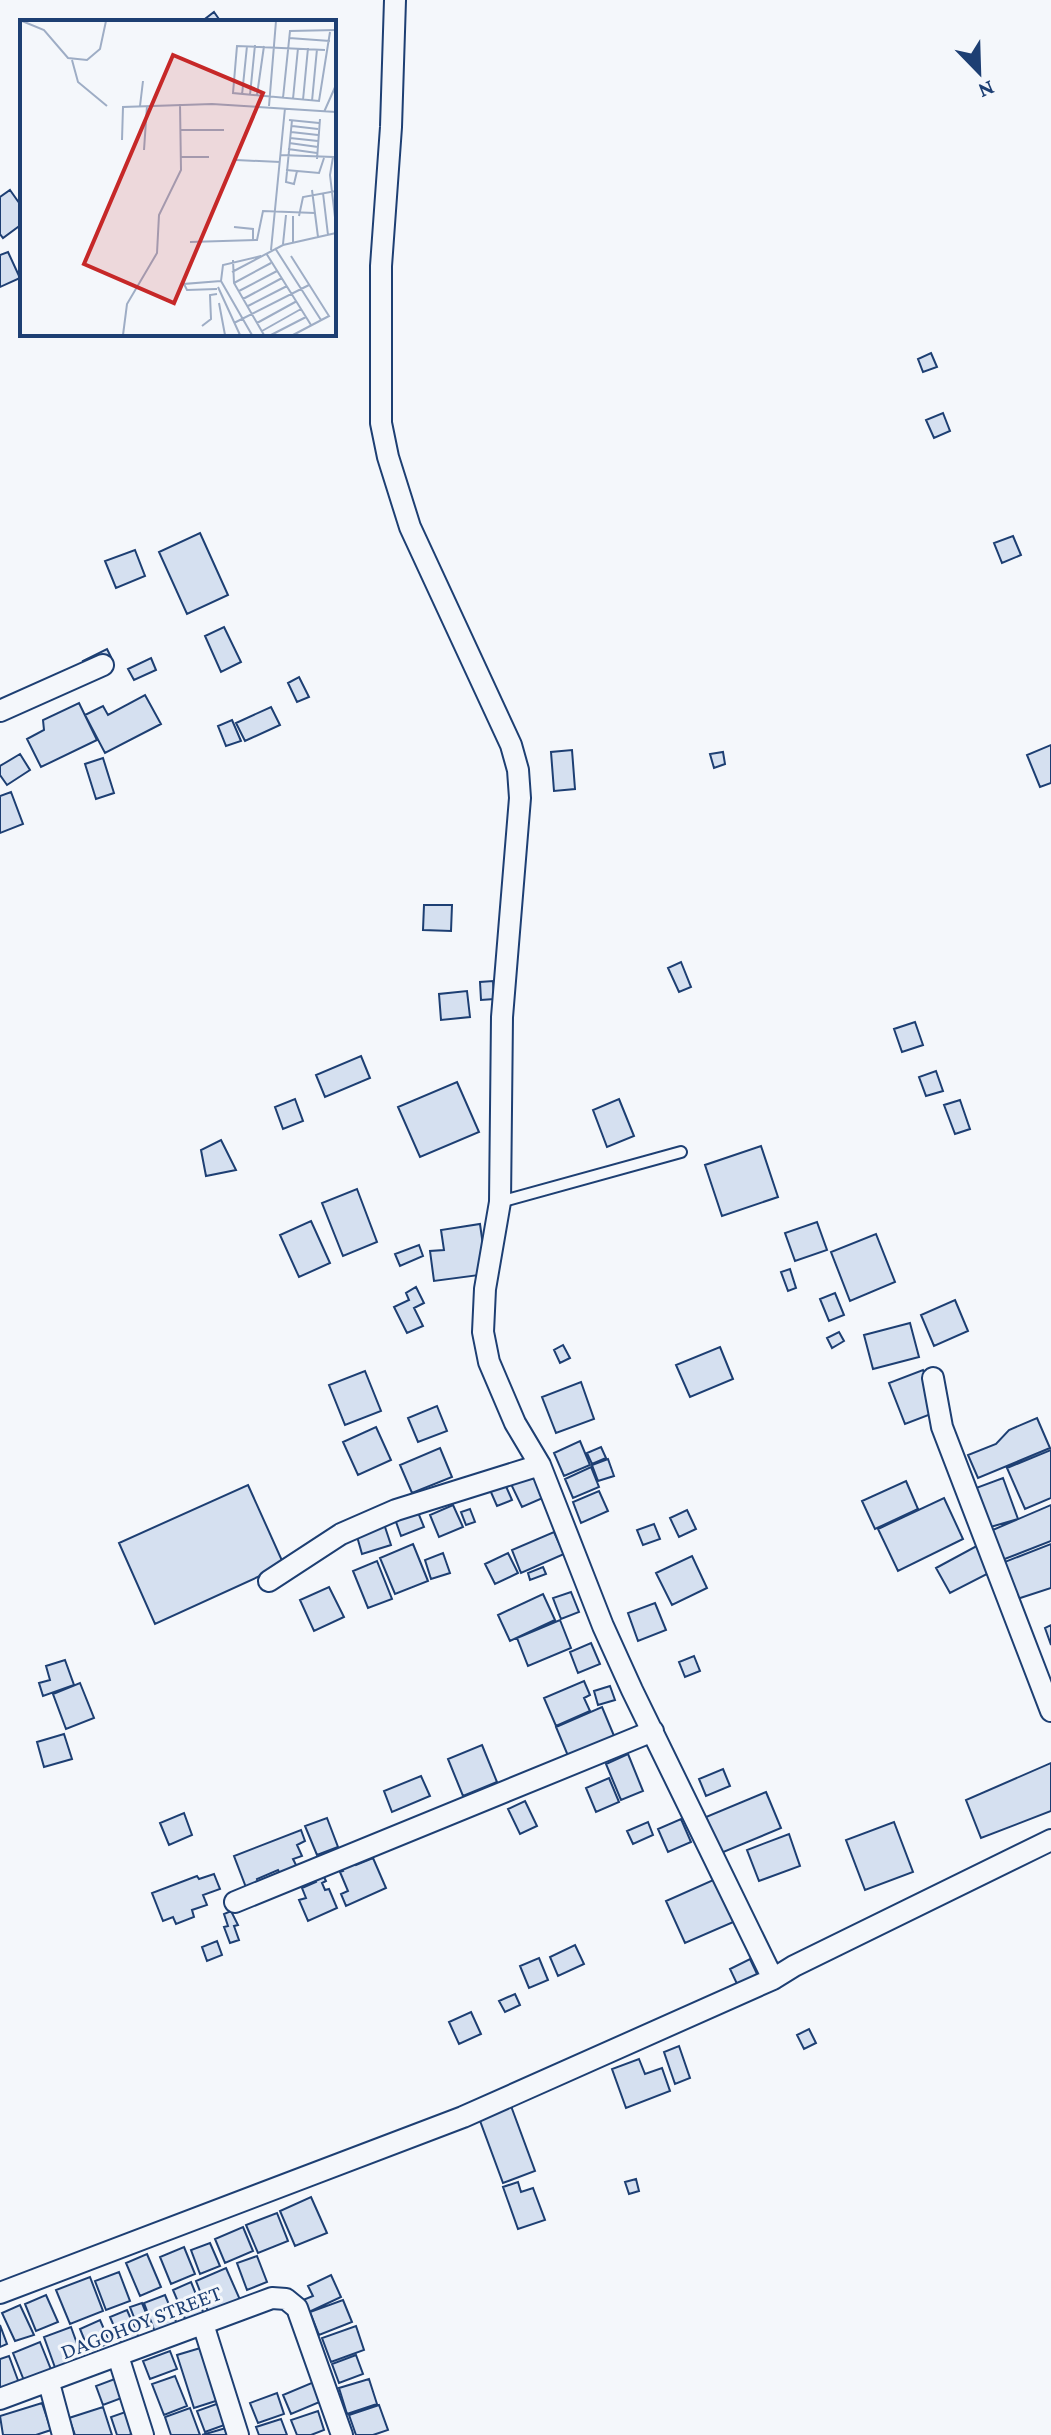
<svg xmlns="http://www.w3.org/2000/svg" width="1051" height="2435" font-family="'Crimson Pro',serif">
	<rect width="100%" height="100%" fill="#f4f7fb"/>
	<path fill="#d5e0f0" stroke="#1d3f73" stroke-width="2" d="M214,12L221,22H201Z
		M10,190L22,207V224L3,238L0,234V197Z
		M8,252L20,278L0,287V255Z
		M931,353L937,367L923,372L918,359Z
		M943,413L950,431L934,438L926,420Z
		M200,533L228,595L187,614L159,552Z
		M1013,536L1021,555L1002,563L994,543Z
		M135,550L145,576L116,588L105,561Z
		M224,627L241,662L221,672L205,636Z
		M107,649L111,657L87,669L83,661Z
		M151,658L156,670L134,680L128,669Z
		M299,677L309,697L297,702L288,683Z
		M145,695L161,724L105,753L85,715L103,706L108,715Z
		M79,703L97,740L41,767L27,739L44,730L43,720Z
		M271,707L280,725L245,741L236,723Z
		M232,720L241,741L226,746L218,726Z
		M1051,745V783L1040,787L1027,755Z
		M572,750L575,789L554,791L551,752Z
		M723,752L725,764L714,768L710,754Z
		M20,754L30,770L7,785L0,775V766Z
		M103,758L114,793L96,799L85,764Z
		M11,792L23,824L0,833V796Z
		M424,905H452L451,931L423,930Z
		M681,962L691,987L679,992L668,968Z
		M493,981L494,999L481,1000L480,982Z
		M467,991L470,1017L441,1020L439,994Z
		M915,1022L923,1045L902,1052L894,1029Z
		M361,1056L370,1078L325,1097L316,1075Z
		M936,1071L943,1091L926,1096L919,1077Z
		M457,1082L479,1132L420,1157L398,1107Z
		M295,1099L303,1121L283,1129L275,1107Z
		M619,1099L634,1136L607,1147L593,1110Z
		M960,1100L970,1129L955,1134L944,1105Z
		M221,1140L236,1170L206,1176L201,1150Z
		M761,1146L778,1197L722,1216L705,1165Z
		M357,1189L377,1242L343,1256L322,1203Z
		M311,1221L330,1263L299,1277L280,1235Z
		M817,1222L827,1250L795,1261L785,1233Z
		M480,1224L487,1274L434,1281L430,1251L444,1250L441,1230Z
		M876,1234L895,1282L850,1301L831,1252Z
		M419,1245L423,1256L400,1266L395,1254Z
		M790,1269L796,1288L788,1291L781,1272Z
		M416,1287L424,1303L414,1308L423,1326L407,1333L394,1307L409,1300L406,1293Z
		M835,1293L844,1315L829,1321L820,1299Z
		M955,1300L968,1331L934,1346L921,1315Z
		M910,1323L919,1357L873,1369L864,1335Z
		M839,1332L844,1341L832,1348L827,1338Z
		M563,1345L570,1358L560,1363L554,1350Z
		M720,1347L733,1379L690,1397L676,1365Z
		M923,1370L939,1411L905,1424L889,1383Z
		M365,1371L381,1411L345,1425L329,1385Z
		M581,1382L594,1419L556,1433L542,1397Z
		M437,1406L447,1431L418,1442L408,1418Z
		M1037,1418L1050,1448L978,1478L968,1455L996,1444L1009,1430Z
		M376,1427L391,1460L358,1475L343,1442Z
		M580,1441L590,1465L564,1476L554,1453Z
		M601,1447L606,1458L592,1464L587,1453Z
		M440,1448L452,1477L412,1493L400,1465Z
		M1051,1450V1498L1025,1509L1007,1468Z
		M608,1459L614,1476L598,1481L592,1465Z
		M591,1467L599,1487L573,1498L565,1479Z
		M533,1472L545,1497L522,1507L510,1482Z
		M1003,1478L1018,1519L987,1528L976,1488Z
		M906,1481L918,1509L875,1529L862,1501Z
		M505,1484L512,1500L497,1506L490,1490Z
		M248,1485L284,1565L155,1624L119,1543Z
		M599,1491L608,1511L581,1523L573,1502Z
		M944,1498L963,1539L898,1571L878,1529Z
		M453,1505L463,1527L439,1537L430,1515Z
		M1051,1505V1541L997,1562L988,1532Z
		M470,1509L475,1522L466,1525L461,1512Z
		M417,1510L424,1527L401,1536L395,1519Z
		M687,1510L696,1529L679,1537L670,1518Z
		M384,1524L391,1545L362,1554L356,1533Z
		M654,1524L660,1539L643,1545L637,1530Z
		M554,1532L564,1554L521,1573L512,1550Z
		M984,1542L989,1573L950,1593L936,1568Z
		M413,1544L428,1581L395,1594L380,1558Z
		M1051,1544V1588L1014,1600L1002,1563Z
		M443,1553L450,1573L431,1579L425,1560Z
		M508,1553L518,1573L495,1584L485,1564Z
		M692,1556L707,1588L672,1605L656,1573Z
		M377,1561L392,1599L368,1608L353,1571Z
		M543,1567L546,1574L530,1580L528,1573Z
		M329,1587L344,1617L314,1631L300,1600Z
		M571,1592L579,1612L561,1619L553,1598Z
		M543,1594L555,1620L510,1641L498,1615Z
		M655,1603L666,1630L638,1641L628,1613Z
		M560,1620L571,1648L528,1666L517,1638Z
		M1051,1625V1645L1045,1628Z
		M591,1643L600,1664L578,1673L570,1652Z
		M694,1656L700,1671L685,1677L679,1662Z
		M65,1660L74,1685L43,1696L39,1683L50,1680L46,1666Z
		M584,1681L590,1695L584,1698L590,1711L556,1726L544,1698Z
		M80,1683L94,1718L66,1729L53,1694Z
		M610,1686L615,1700L598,1705L594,1691Z
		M602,1707L617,1743L571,1763L556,1727Z
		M64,1734L72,1759L44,1767L37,1742Z
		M482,1745L497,1782L463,1796L448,1759Z
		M628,1754L643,1791L621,1800L606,1764Z
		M1051,1763V1811L981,1838L966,1800Z
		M723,1769L730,1786L706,1796L699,1779Z
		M421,1776L430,1796L392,1812L384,1791Z
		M609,1778L619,1802L596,1812L586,1788Z
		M766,1792L781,1828L721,1853L706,1817Z
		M525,1801L537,1826L520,1834L508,1809Z
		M184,1813L192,1835L169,1845L160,1823Z
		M327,1818L338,1847L317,1855L305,1826Z
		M681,1819L691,1842L668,1852L658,1829Z
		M648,1822L653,1835L633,1844L627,1831Z
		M894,1822L913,1872L865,1890L846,1840Z
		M301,1830L305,1841L297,1845L302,1856L293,1859L297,1867L280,1874L278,1870L257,1879L259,1885L247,1890L234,1856Z
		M789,1834L800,1866L759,1881L747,1850Z
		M373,1858L386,1888L346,1906L341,1894L348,1891L340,1872L343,1871L341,1867L354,1861L356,1865Z
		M322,1873L326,1881L322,1883L325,1890L329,1889L337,1908L308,1921L299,1900L306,1898L302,1888L316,1882L314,1876Z
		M214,1874L220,1889L203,1895L207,1905L192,1910L194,1917L176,1924L173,1917L163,1921L152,1893L197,1876L199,1879Z
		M720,1877L738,1920L685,1943L666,1901Z
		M231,1911L238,1925L234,1926L239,1940L230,1943L224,1927L228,1926L224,1914Z
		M217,1941L222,1955L207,1961L202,1947Z
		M575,1945L584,1964L558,1976L550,1957Z
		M539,1958L548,1980L529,1988L520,1966Z
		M750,1959L758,1976L738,1986L730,1969Z
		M515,1994L520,2005L505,2012L499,2001Z
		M471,2012L481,2034L459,2044L449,2022Z
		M809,2029L816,2043L804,2049L797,2035Z
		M679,2046L690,2078L675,2084L664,2052Z
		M639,2059L645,2074L662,2068L670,2091L626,2108L612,2069Z
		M511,2106L535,2171L503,2183L479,2118Z
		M636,2179L639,2191L629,2194L625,2182Z
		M518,2182L521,2192L533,2188L545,2220L518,2229L503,2187Z
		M311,2197L327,2233L295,2246L280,2211Z
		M277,2213L288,2241L258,2253L246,2225Z
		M243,2227L253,2251L225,2263L215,2239Z
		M210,2243L220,2266L200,2274L191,2250Z
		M184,2247L195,2274L171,2284L160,2257Z
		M147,2254L161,2287L140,2296L126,2263Z
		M257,2256L267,2282L247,2290L237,2263Z
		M226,2268L241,2302L209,2314L196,2281Z
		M119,2272L130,2301L106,2310L95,2281Z
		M331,2275L341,2297L309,2312L303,2300L313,2296L308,2286Z
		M90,2277L103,2311L70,2324L56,2290Z
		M191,2282L204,2314L186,2321L173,2290Z
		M46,2295L58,2322L36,2331L25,2304Z
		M165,2295L177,2324L155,2332L144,2303Z
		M343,2300L352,2322L319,2335L310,2312Z
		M142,2303L151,2325L139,2330L130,2307Z
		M20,2305L34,2335L15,2341L2,2313Z
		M127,2310L139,2338L122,2345L110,2317Z
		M100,2320L110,2343L89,2351L80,2329Z
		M0,2325L7,2344L0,2347Z
		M356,2326L364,2350L331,2362L322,2338Z
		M71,2327L84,2363L57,2373L44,2337Z
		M40,2342L52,2372L25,2383L13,2353Z
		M207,2346L225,2398L194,2408L177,2355Z
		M170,2351L177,2369L150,2379L143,2361Z
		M356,2355L363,2374L339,2383L332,2364Z
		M9,2356L19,2383L0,2389V2359Z
		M175,2376L187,2406L164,2415L152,2384Z
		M120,2377L127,2396L103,2405L96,2386Z
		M369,2379L377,2404L347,2414L339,2388Z
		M314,2382L322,2401L291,2414L283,2395Z
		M277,2393L284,2414L258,2423L250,2403Z
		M222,2402L230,2423L205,2432L197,2411Z
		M42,2403L51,2430L36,2435H3L0,2416Z
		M379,2405L388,2430L373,2435H356L349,2415Z
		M103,2407L112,2435H75L69,2418Z
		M190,2408L200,2435H171L165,2417Z
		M134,2409L141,2431L129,2435H117L111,2417Z
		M318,2411L324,2430L311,2435H297L291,2420Z
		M281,2419L287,2435H259L256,2427Z
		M226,2428L229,2435H202Z"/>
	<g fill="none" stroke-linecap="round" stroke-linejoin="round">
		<g stroke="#1d3f73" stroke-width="14">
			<path id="service" d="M500,1202L681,1152"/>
		</g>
		<g stroke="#1d3f73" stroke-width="24">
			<path id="minor" d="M395,0L391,127L381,266V423L388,457L410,527L511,745L518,770L520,798L502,1017L500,1202L485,1289L483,1332L489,1362L515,1423L540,1465L603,1626L632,1690L773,1979
				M0,711L103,665
				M933,1378L942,1427L1051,1711
				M269,1581L341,1534L396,1510L540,1465
				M235,1902L653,1731
				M0,2293L463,2117L773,1979L794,1966L1051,1840
				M203,2324L238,2435
				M118,2356L143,2435
				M49,2383L63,2435
				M0,2399L272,2298L286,2299L297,2308L342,2435"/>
		</g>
		<use href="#service" stroke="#f4f7fb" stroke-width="10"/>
		<use href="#minor" stroke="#f4f7fb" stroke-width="20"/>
	</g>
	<g text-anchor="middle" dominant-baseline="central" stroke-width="6" stroke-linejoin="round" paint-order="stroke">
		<g font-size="22" fill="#1d3f73" stroke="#f4f7fb">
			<text transform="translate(141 2322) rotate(-21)">DAGOHOY STREET</text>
		</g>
	</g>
	<g transform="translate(20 20)">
		<rect width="316" height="316" fill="#f4f7fb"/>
		<path fill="none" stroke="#9eadc5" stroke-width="2" d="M2,1L24,10L48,38L67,40L80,29L86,1M247,1H279M269,18L310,21M305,30L217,26L213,73L299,81L310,12M52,40L58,62L87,86M222,75L227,26M230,75L235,25M237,75L244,26M263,78L270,11L316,10M273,79L278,28M283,80L288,28M292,81L297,29M120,86L123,61M249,86L256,1M304,92L316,65M269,100L299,103M272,100L266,162L274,164L277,151M272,106L298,109M161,110H204M271,112L298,115M270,118L298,121M102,120L103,87L192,84L316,92M269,123L298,127M268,129L297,133M124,130L127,86M260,135L313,137L310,155L316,206M161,137H189M297,139L300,99M216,140L260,142M266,150L299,153L304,138M292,170L298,217M303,173L308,215M279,196L283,177L316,171M214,207L233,209V220M170,222L237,220L243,191L295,193M273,222V196M263,224L266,195M255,228L301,300M251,230L265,88M246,233L291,305M271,236L309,296L273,315M213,240L214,263L244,315M212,252L263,225L316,213M214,263L251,243M198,267L220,315M197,269L167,270L164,264L201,261M219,271L257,251M223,279L262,258M199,283L205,315M228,286L267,266M214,303L289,265M237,303L277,281M182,306L191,299L190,275L197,274M242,311L281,289M103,315L107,284L137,233L139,195L161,150L160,84M232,315L201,261L203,245L241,236M251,315L286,297"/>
		<path fill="#c62828" fill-opacity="0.15" stroke="#c62828" stroke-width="4" d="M153,35L243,73L154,283L64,244Z"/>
		<rect width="316" height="316" fill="none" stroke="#1d3f73" stroke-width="4"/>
	</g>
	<g transform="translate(979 72) rotate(157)" stroke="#f4f7fb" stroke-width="6" paint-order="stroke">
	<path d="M0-6L14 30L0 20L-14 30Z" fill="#1d3f73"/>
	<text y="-12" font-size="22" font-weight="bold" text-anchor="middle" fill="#1d3f73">N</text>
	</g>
</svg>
